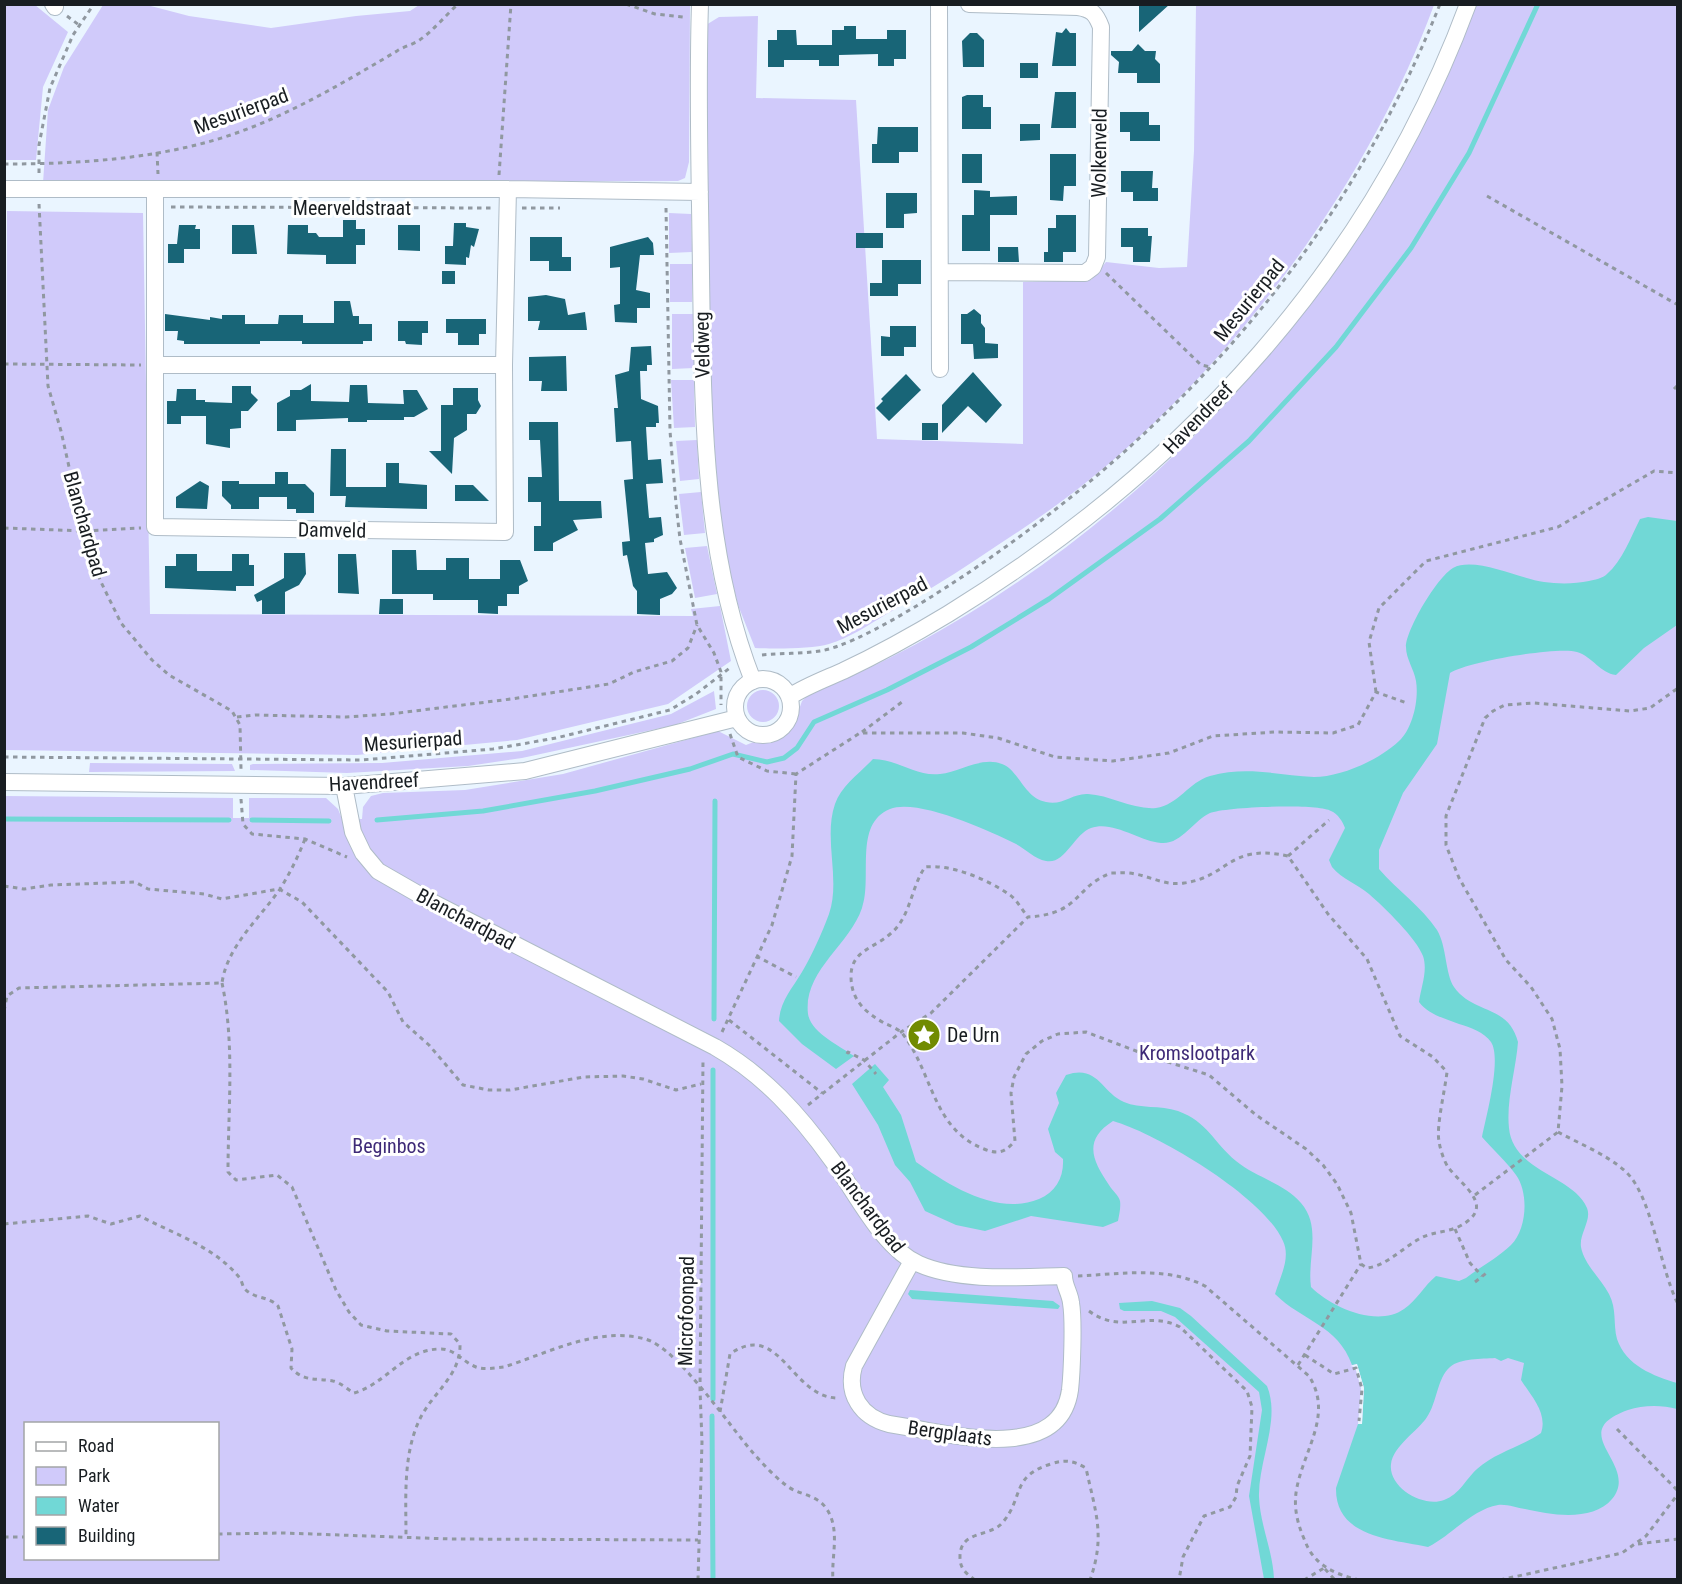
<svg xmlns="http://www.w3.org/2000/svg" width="1682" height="1584" font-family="'Roboto Condensed',sans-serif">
	<rect width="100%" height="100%" fill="#eaf5ff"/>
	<path fill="#d0cafa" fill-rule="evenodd" d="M5,4L35,5L68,32L43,87L36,160H5Z
		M103,5H147L189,16L271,28L356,16L410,11L419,5H690L689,162L685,178L678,181L43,183L48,110L64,67Z
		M1196,5H1434C1367,187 1228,373 1074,492C1043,516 1010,537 977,559C947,579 917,597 885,615C867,626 849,638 829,644C812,649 774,649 755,648L738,605L728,564L718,499L710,375L706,25L719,17L758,16L756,98L856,100L877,439L1023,444V282L1091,280L1106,262L1159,268L1187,267L1194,151Z
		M1475,5H1677V1579L5,1580V796L233,798V818H249V798H326L338,809L342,819H362L363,807L371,796L383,793L465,790L563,774L718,731L746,745L793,727L802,701L808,695C1106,575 1365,305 1475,5ZM26,1424H218V1558H26Z
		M7,211L143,213L150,614L693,616L691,609L720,606L731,661L668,704L517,740L357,755L5,750Z
		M669,213L691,214L692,252L669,253Z
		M670,264H692V302H670Z
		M672,314H694V368L672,369Z
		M671,380H694L695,427L674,428Z
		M697,440L699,479L680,481L676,441Z
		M701,492L705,533L684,535L679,494Z
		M707,546L717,594L695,598L685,548Z
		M747 706a16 16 0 1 1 32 0a16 16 0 1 1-32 0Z
		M714,691L716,709L675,725L522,758L468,766L347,773L250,770V765L253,764L382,763L522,751L671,714Z
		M90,763L232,764L235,771L89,772Z"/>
	<path fill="#71d8d6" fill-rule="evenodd" d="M1648,517L1677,521V625L1644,648L1616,675C1600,673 1593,657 1577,652C1558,646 1467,662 1450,673L1437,744L1403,793L1379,850V869C1397,890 1422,907 1437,930C1447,947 1445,973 1454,987C1474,1015 1508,1004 1518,1042C1516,1069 1506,1101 1509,1128C1513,1172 1574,1176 1587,1208C1592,1220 1579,1234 1581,1247C1584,1264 1601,1279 1609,1294C1617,1309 1613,1324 1617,1339C1626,1366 1654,1376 1677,1383V1409C1662,1405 1643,1405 1628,1410C1563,1433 1641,1464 1612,1499C1593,1522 1551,1515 1525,1509C1517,1508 1507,1504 1498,1505C1471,1510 1452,1535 1428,1547C1390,1539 1335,1537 1336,1488L1358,1424H1362L1364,1388L1357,1364L1352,1365C1338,1325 1302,1321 1275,1294C1280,1277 1291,1258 1283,1241C1264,1197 1158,1134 1113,1121C1083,1140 1092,1160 1109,1185C1112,1190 1119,1196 1120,1201C1121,1207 1119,1215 1118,1221L1103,1227L1031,1216L985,1231L956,1225L925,1211L910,1182L895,1165L878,1125L852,1084L875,1064L889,1080L883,1087L901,1115L916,1162C950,1186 997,1216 1039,1199C1056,1192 1064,1177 1063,1159L1055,1152L1048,1129L1059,1103L1056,1093L1066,1075C1098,1064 1101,1092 1124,1102C1140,1109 1160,1105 1178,1111C1208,1122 1213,1142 1236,1161C1255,1177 1284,1183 1301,1203C1322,1227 1307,1259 1311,1287C1331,1307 1377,1328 1404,1309C1417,1300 1424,1286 1436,1276L1459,1281L1466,1278C1480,1267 1499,1257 1511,1245C1527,1229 1529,1193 1516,1175C1507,1162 1493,1150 1482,1137C1486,1117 1502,1059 1491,1042C1484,1032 1470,1027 1459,1024C1444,1018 1429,1015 1419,1002C1421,987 1428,971 1423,956C1417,939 1384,907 1369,894C1357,884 1342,879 1332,867L1329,860L1345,828C1343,822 1338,814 1331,811C1318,803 1225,807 1210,813C1194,820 1181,845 1161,843C1139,841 1113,820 1091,828C1074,834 1065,865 1046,861C1034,859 1025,848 1014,843C988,830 917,798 890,809C853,824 873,878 862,908C849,946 803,971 808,1014C811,1033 840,1046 854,1056L836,1069L802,1044L779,1021C780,1001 792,989 802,972C812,955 822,933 829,914C841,879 823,839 835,804C841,786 860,773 873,759C897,759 916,777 940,774C960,772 982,756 1002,764C1019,770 1024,798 1046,802C1063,806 1072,793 1088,794C1110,795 1133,810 1156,808C1178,805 1189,782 1210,776C1246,766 1279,775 1314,777C1341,777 1379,760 1399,741C1413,728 1419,699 1416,681C1414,669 1406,659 1406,647C1406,630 1437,577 1453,568C1475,556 1520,579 1544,582C1558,584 1575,584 1589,581C1594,580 1603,578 1607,574C1622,561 1631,537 1640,519ZM1495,1358L1501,1361L1508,1358L1524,1363L1521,1380C1531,1396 1548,1413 1541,1433C1521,1447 1496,1452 1477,1469C1465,1480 1460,1494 1444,1500C1424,1508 1388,1488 1391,1464C1393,1446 1418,1431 1427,1417C1437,1403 1437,1378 1450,1367C1460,1358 1482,1359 1495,1358Z
		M910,1290L1053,1301L1060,1306L1058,1309L912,1299L908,1294Z
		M1152,1301L1180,1308L1191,1316L1267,1386C1281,1420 1258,1461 1259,1497C1260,1525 1273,1551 1274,1579H1264L1249,1496L1262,1410L1259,1392L1175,1317L1161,1311H1124L1120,1309L1119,1303Z"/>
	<path fill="#eaf5ff" d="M1357,1364L1364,1388L1362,1424H1358L1361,1388L1355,1367L1350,1366Z"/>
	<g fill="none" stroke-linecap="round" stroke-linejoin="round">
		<path stroke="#71d8d6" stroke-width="5" d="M4,819L229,820
			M252,820L329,821
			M377,820L483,811L595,791L690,769L733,754L767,762L784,758L797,748L814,722L887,690L971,647L1049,599L1160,519L1249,441L1336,347L1411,248L1469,153L1538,4
			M714,1019L715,801
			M713,1399V1070
			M712,1416L713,1580"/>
	</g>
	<path fill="#186577" d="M1139,4H1170L1139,32Z
		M844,26H856V39H887V30H906V59H894V66H878V54L839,55V66H819V60H784V67H768V40H777V30H796L797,45H832V30H844Z
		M1066,28L1070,33H1076V66H1052L1056,32L1062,33Z
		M970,33H977L984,40V67H963L962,41Z
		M1138,44L1145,51H1156L1155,59L1160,64V83H1137V73H1118L1119,62L1111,55V51H1132Z
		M1020,63H1038V78H1020Z
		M1055,92H1076V128H1051Z
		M967,95H983V107H991V129H962V97Z
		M1120,112H1149V125H1160V141H1130V132H1120Z
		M1020,124H1040V140L1020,141Z
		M878,127H918V152H899V163H872V144H877Z
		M962,154H982V183H962Z
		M1050,154H1076V186H1064L1063,201L1050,200Z
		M1121,171H1153L1152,188H1158V201H1133V192H1121Z
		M974,190L990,191V197L1017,196V215H990V251H962V215H974Z
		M886,193H917V213L904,214V228H886Z
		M1056,215H1076V252H1063V262H1044V252H1048V228H1056Z
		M343,220H356V229H365V245H356V264H326V255L287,254L288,225H308V233H316L319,237H343Z
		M454,223H466V227L479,229L474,247L471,245L469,258L466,257V265L445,264V246H453Z
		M179,225H196L195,229H200V249H184V263H168V244H177Z
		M232,225H254L257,254H232Z
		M398,225H420V251L398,250Z
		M1121,228H1148V236H1152L1150,262H1133V247H1121Z
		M856,233H883V248H856Z
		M530,237H562V257H571V271H549V261H530Z
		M648,237L653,243L654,255H640L636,290L650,293V308H637V323L615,322L614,305L620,304V267L610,268V247Z
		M998,247H1018L1019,262H998Z
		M882,260H921V284H898V296H870V283H882Z
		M442,271H455V284H442Z
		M546,295L565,299L568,315L585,312L587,330H538L540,321H528V297Z
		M334,301H350L353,316H359V324H372V341H363V344H302V341H260V344H184V341L177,340L178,331H165V314L210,320V317L222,319V315H245V324H278L279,315H303V323H334Z
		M974,309L981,315V323L985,328V343L998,344V358L974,359L973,344H961V314H967Z
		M446,319H486V334H479V345H458V333H446Z
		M398,321H428V333H422V345L406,344L405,341H398Z
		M890,326H916V347H904V356H881V336L890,337Z
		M651,346L652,365H647V371H640L641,399L658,406L659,423H656V427H646L648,460L661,459L663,483L646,484L649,518L661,517L663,535L654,539V542L645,543L648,574L667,572L677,588L672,594L660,599V615L637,614V591L633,586L627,555L623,556L622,542L630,541L624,480L633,479L631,441L616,442L614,408H618L615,375L629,371L631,347Z
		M566,356L567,391H541L542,381H529V357Z
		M973,372L1002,405L986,423L968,406L942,433V405Z
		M906,374L921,390L889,421L876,408L883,401L881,399Z
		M311,384V401L349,402L350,385H367L368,403L404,404L403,390H417L428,409L414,417H404V420H367V422H348V418L296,420V431H277V403L290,396V390H301Z
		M232,386H251V393L258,400L248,411H241V428L230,429V448L206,444V416H181V424H167V401H176L177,389H196V400H205V402L232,403Z
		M453,388H478V400L481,406L476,414H467V430L454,438L452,474L429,451H441V405H453Z
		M529,422H558L559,501H601L602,518L573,520L578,530L553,543V551H534V526H541V502H528V477H542L540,440H529Z
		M922,423H938V440H922Z
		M331,449H346V487H386V463H399V483L427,485V509L345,507L346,496H330Z
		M275,472H288V484H305L314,493V513H296V509H287V497H259V509H231V505L222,496V481H239V484H275Z
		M200,481L209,486L207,509L176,508V497Z
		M455,485H473L489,501H455Z
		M392,550H416L417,570H446V558H469V579H500V560H520L528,581L519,586V594H507V606H498V614L478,613V600H433V594H392Z
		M284,553H305L306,574L299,585L285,592V614H262V600L257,602L254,595L284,578Z
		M176,554H197V571H232V554H249V565H254V586H236V591L165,588V566H176Z
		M338,554H356L359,594L338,593Z
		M380,599H403V614H379Z"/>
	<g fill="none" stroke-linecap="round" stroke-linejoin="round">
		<g stroke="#afbcc7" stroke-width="18">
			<path id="minor" d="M53,4L55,7
				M700,4C697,94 700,183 701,273C703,410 702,551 753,681
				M939,4L940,369
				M4,189H508L700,192
				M155,189V527L505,532L504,365L508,189
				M941,272L1085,273L1093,267L1097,257L1101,27C1096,14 1092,9 1078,7L969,4
				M155,365H504
				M735 707a28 28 0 1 1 56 0a28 28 0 1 1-56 0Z
				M789,697C806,686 825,679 843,671C879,654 915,634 948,614C1184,469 1371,266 1468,4
				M4,782L344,786L525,771L737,718
				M344,786L353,832L363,853L378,871L432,902L715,1047C764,1075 799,1114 832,1160C856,1192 882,1248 919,1264C959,1282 1021,1277 1064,1276C1064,1286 1070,1293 1071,1303C1074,1320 1072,1372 1070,1390C1059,1468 939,1431 889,1424C861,1417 846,1394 854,1366L912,1261"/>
		</g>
		<path stroke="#9098a0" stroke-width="3" stroke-dasharray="4.5 4.5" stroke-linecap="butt" d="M626,4L655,14L683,17
			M67,16L79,25
			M157,152L158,174
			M4,164C70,164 140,160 204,143C273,125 336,87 397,51C403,47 411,45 418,41C432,32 445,16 458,4
			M39,173V145L50,88L73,35L94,4
			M499,175L511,4
			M1487,196L1678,305
			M39,204L48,386L61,431L80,516L100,580L121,623L152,660L169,675L232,711L240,725L241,769
			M171,207L491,208
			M522,208H560
			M666,208L670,431L676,504L680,539L697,625L714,653L721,672V705
			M1106,273L1201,365L1211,367
			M4,364L141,365
			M1674,389L1678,385
			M4,528L84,531L141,528
			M762,655C781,653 801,654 820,651C858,645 935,595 968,573C1180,430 1345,244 1440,4
			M1376,692L1369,642L1379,608L1426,561L1558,527L1654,471L1678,473
			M237,717L255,715L346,717L390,714L511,699L609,684L634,672L672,661L688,648L697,625
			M862,732L902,702
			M730,734L738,757L767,771L796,774
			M4,757L361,760L493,749L556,738L670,710L696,694L731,667
			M241,799L243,824L252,834L305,839L347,857
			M1288,856L1329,820
			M4,886L24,889L51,885L135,882L148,889L204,894L222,899L279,889L302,902L388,992L403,1022L429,1045L463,1085L489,1090H510L584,1077L623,1076L643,1079L676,1090L701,1084
			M756,956L796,977
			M222,983C235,1044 228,1110 228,1172L236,1180L277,1175L292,1187L336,1290L349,1312L361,1325L387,1331L451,1334L460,1344C461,1377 430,1394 418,1423C403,1458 406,1499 406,1537
			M4,1011L7,996L19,988L222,983C227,946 260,918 280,889C290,873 298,857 305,839
			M729,1020L822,1093
			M722,1032L772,925L792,856L796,774L860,733H963L998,738L1055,757L1113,761L1169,753L1213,736L1275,732L1333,733L1358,725L1376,692L1407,703
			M847,1054L848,1052L864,1060L876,1074
			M808,1105L901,1032L931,1013L1028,917C1081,914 1074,887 1111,873C1119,873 1127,872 1135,874C1152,877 1166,886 1184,883C1229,877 1228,843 1288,856L1328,914L1367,959L1400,1036L1433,1057L1447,1072C1445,1090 1436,1127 1439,1141C1440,1149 1444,1161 1448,1167C1463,1187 1498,1207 1458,1227C1447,1232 1434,1232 1423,1237C1404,1246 1387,1266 1367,1268L1361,1264L1351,1213L1337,1184L1323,1165L1306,1149L1256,1115L1209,1075L1152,1057L1086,1032L1058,1034L1042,1041L1026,1054L1014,1077L1011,1093L1015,1141C1005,1152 999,1155 984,1149C932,1129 933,1072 902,1033C898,1029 891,1026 886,1024C866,1013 851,1001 851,976C851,951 874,948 889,935C911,918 910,889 925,867C951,864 987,879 1010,895C1017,900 1022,910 1028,917
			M1558,1132C1580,1144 1608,1155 1626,1172C1652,1196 1660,1269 1678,1304
			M1475,1195L1558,1132L1562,1086L1560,1049L1552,1019L1531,987L1506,960L1459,878L1446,845V816L1485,718L1493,711L1505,705L1534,703L1630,711L1650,708L1678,688
			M4,1224L88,1216L111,1224L140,1216C174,1234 213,1246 239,1277C242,1280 242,1286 245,1289C254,1299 269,1296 278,1306L292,1349L291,1368C304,1382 316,1378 333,1381C340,1382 348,1390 354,1393C386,1384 403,1350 439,1349C454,1348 463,1362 476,1367C484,1370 495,1368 504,1367C548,1353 598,1326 645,1339C677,1347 730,1427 754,1454C764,1465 775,1477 787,1486C799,1495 816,1494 826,1508C841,1529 831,1556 833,1580
			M1455,1229L1470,1263L1482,1276
			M1078,1276C1120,1274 1167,1266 1205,1286L1309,1376C1333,1414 1305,1448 1297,1487C1293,1506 1297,1523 1305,1541C1314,1565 1334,1574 1359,1580
			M1475,1282L1489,1271
			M1089,1311C1121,1335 1148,1310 1180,1327L1247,1391L1252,1407L1250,1456L1237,1486L1236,1497L1230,1507L1204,1516L1183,1557L1179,1580
			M1305,1355L1334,1374L1356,1368L1362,1389L1359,1421
			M1298,1365L1361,1264
			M720,1412L730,1354C780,1319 791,1398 838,1398
			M1617,1429L1678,1491
			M218,1534L284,1533L451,1539L698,1540
			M4,1537H26
			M1638,1544L1678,1539
			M1325,1569L1335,1580
			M698,1580L702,1442L700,1389L703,1060
			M975,1580C967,1574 960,1569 960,1558C959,1529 991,1538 1003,1522C1024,1497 1011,1476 1051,1464C1065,1459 1074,1461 1086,1468C1095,1511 1106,1535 1090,1580
			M1304,1580L1324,1568
			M1500,1580L1622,1553L1646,1536L1678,1494"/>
		<use href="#minor" stroke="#fff" stroke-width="16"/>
	</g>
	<defs>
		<g id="sight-disc" transform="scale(1.725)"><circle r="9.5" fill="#718b01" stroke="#fff"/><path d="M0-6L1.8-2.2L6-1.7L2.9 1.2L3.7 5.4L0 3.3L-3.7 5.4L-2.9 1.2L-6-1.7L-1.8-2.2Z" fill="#fff"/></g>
	</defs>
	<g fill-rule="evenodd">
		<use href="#sight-disc" x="924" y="1035"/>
	</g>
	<g text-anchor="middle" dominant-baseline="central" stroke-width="6" stroke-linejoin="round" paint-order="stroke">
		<g font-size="20" fill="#181d21" stroke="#fff">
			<text transform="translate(241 111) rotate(-20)">Mesurierpad</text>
			<text transform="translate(1099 153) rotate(-89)">Wolkenveld</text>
			<text x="352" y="208">Meerveldstraat</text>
			<text transform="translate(1249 300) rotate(-51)">Mesurierpad</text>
			<text transform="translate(702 345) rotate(-91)">Veldweg</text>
			<text transform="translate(1198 418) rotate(-46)">Havendreef</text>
			<text transform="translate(85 524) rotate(74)">Blanchardpad</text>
			<text transform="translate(332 530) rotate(1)">Damveld</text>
			<text transform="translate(882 605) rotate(-28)">Mesurierpad</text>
			<text transform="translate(413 741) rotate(-4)">Mesurierpad</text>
			<text transform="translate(374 782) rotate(-3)">Havendreef</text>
			<text transform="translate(466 919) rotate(28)">Blanchardpad</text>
			<text transform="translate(868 1207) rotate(53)">Blanchardpad</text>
			<text transform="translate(686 1311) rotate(-89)">Microfoonpad</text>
			<text transform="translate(950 1433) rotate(8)">Bergplaats</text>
		</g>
		<g font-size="20" fill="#181d21" stroke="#fff" text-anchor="start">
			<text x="947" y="1035">De Urn</text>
		</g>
		<g font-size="20" fill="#3e2a77" stroke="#fff">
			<text x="1197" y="1053">Kromslootpark</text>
			<text x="389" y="1146">Beginbos</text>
		</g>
	</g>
	<rect width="1682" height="1584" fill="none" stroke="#181d21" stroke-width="12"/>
	<rect x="24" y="1422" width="195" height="138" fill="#ffffff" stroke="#a3a5a6" stroke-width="1.5"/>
	<rect x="36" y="1442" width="30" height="9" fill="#ffffff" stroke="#a3a5a6" stroke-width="1.5"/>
	<text x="78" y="1452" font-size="18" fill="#181d21">Road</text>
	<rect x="36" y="1467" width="30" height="18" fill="#d0cafa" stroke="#a3a5a6" stroke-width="1.5"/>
	<text x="78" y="1482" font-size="18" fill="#181d21">Park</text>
	<rect x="36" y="1497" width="30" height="18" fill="#71d8d6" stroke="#a3a5a6" stroke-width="1.5"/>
	<text x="78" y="1512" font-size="18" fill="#181d21">Water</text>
	<rect x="36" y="1527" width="30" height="18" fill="#186577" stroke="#a3a5a6" stroke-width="1.5"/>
	<text x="78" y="1542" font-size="18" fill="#181d21">Building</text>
</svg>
